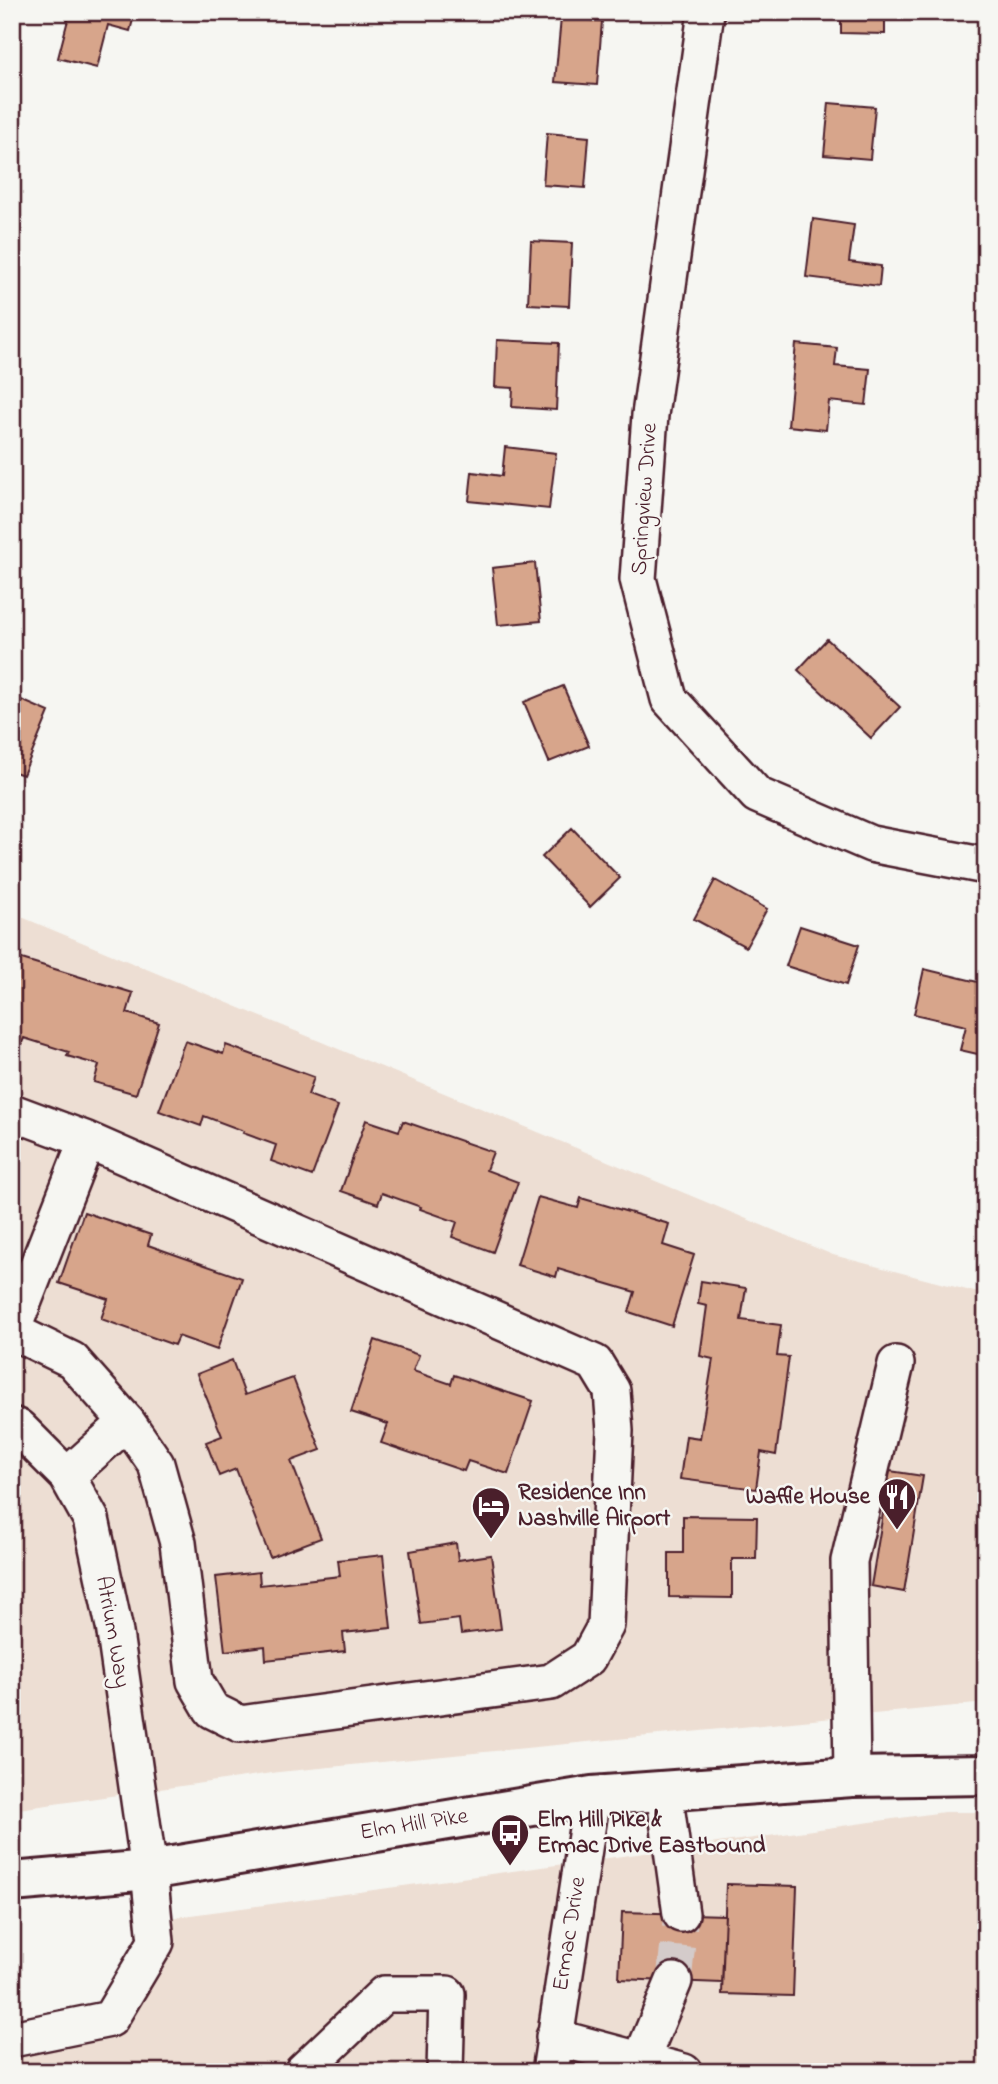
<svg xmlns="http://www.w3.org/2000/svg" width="998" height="2084" font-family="'Indie Flower',sans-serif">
	<rect width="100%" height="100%" fill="#f6f6f2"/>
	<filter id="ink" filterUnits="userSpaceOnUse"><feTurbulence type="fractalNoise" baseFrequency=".0143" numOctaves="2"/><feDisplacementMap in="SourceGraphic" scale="14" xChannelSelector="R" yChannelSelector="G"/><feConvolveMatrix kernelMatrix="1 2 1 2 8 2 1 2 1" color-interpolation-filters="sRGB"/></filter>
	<g filter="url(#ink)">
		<path fill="#edded3" d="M12,913L833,1255L986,1295V1703L279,1772L12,1810Z
			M944,1812H986V2072H12V2039L92,2023L154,1920Z"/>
		<path fill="#d7a58b" stroke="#4a1f2b" stroke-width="2" d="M70,12H135L130,31L108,25L97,68L58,58Z
			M841,12H885V34L841,33Z
			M561,18L602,21L597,85L555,82Z
			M829,103L875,107L870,159L824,155Z
			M547,133L589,137L585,188L543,185Z
			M813,219L854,225L849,262L881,266L879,286L806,277Z
			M531,241L572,243L569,306L528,304Z
			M497,340L559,343L556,410L512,407L513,388L495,387Z
			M796,344L837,348L835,366L870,369L866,405L829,401L826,430L788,426Z
			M505,447L556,453L549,509L469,501L472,472L502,476Z
			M535,563L541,621L498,625L492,568Z
			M827,639L900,707L871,738L798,670Z
			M563,686L589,746L549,762L524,702Z
			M12,696L49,712L23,775L12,771Z
			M572,828L620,878L590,907L542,857Z
			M715,880L767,909L746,947L694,919Z
			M800,926L859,945L846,985L786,966Z
			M12,956L133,993L127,1013L159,1023L136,1094L94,1082L99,1065L67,1056L69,1052L24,1038L19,1050L12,1048Z
			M924,969L986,984V1056L960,1050L966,1026L914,1014Z
			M185,1041L223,1054L226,1045L314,1077L308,1095L338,1106L312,1176L271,1161L276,1145L243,1133L244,1131L204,1116L201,1126L159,1111Z
			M366,1120L399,1131L403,1121L493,1152L486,1170L518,1182L493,1252L452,1237L457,1222L420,1209L421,1207L382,1193L378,1204L341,1191Z
			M538,1197L578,1208L581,1198L669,1224L663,1245L694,1255L672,1326L629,1312L635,1292L558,1269L556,1277L517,1265Z
			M84,1212L151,1235L148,1245L242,1278L217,1350L178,1336L174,1345L101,1319L108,1299L59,1283Z
			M701,1281L746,1288L741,1320L781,1325L777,1356L789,1357L776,1455L761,1452L756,1489L680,1479L686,1436L700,1438L713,1359L700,1356L707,1306L698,1304Z
			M375,1340L419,1355L413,1371L451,1384L454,1375L533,1401L508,1474L468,1461L464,1471L381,1443L388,1424L351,1412Z
			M232,1360L245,1395L293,1378L321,1450L291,1461L321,1538L270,1557L236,1469L219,1476L206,1442L222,1436L197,1374Z
			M890,1471L923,1476L904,1592L871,1586Z
			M683,1516L757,1517L756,1559H732V1598L669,1597V1553H683Z
			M456,1543L458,1560L491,1555L501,1629L461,1634L459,1619L421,1624L410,1551Z
			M383,1555L391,1628L343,1633L345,1651L266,1660L265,1646L225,1651L216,1577L259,1572L260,1585L340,1576L338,1560Z
			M726,1884L797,1886L793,1996L722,1994Z
			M622,1912L725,1915L722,1983L619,1979Z"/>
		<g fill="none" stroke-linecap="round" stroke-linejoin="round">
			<path stroke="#d4cbca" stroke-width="35" stroke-dasharray="35 18" stroke-linecap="butt" d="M674,1981L681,1914"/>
			<g stroke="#4a1f2b" stroke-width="40">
				<path id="minor" d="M706,12L650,415L638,579L669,699L757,795L871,844L986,866
					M12,1112L87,1140
					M87,1140L595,1363L612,1391L615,1431L606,1625L588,1658L551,1682L240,1724L212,1710L195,1681L178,1543L156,1464L127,1422L72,1360L12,1331Z
					M12,1425L19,1428L67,1476L91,1519L114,1626L149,1870L156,1942L110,2019L12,2039
					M67,1476L127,1422
					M852,1777L849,1561L896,1364
					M664,1791L681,1914
					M554,2037L684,2072
					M641,2060L674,1981
					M302,2072L384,1994H447L445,2072
					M550,2072L592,1796"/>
			</g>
			<g stroke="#4a1f2b" stroke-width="44">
				<path id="major" d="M12,1882L149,1870L592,1796L852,1777L986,1775"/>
			</g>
			<use href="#minor" stroke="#f6f6f2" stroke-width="35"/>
			<use href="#major" stroke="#f6f6f2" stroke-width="38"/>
		</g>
	</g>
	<defs>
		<g id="restaurant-pin" transform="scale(2.0125)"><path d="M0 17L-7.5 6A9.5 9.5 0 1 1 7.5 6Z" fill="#4a1f2b" stroke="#f6f6f2"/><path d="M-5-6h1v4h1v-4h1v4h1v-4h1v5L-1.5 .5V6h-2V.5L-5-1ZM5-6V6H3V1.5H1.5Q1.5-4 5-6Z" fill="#fff"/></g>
		<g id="hotel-pin" transform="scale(2.0125)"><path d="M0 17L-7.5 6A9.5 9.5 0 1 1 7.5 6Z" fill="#4a1f2b" stroke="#f6f6f2"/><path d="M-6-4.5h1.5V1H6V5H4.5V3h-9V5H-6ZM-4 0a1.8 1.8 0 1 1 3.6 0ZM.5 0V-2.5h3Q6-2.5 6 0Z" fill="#fff"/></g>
		<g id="bus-pin" transform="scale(2.0125)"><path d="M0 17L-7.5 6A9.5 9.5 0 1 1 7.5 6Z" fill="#4a1f2b" stroke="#f6f6f2"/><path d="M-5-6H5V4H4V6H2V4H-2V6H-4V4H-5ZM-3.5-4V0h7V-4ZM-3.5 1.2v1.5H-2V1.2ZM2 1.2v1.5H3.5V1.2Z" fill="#fff"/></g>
	</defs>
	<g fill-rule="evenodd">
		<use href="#restaurant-pin" x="897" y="1497"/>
		<use href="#hotel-pin" x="491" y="1506"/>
		<use href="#bus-pin" x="510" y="1833"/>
	</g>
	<g text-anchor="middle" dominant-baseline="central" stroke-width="5" stroke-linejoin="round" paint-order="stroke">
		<g font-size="23" fill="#4a1f2b" stroke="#f6f6f2">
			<text transform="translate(645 499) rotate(-86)">Springview Drive</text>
			<text transform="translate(112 1632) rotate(80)">Atrium Way</text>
			<text transform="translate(414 1825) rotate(-9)">Elm Hill Pike</text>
			<text transform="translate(570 1934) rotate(-81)">Ermac Drive</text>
		</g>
		<g font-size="23" font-weight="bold" fill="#4a1f2b" stroke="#f6f6f2" text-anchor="start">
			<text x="518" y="1493">Residence Inn<tspan x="518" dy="26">Nashville Airport</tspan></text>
			<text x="870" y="1497" text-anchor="end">Waffle House</text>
			<text x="537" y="1820">Elm Hill Pike &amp;<tspan x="537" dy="26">Ermac Drive Eastbound</tspan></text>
		</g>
	</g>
	<rect width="998" height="2084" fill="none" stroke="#f6f6f2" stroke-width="42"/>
	<rect x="21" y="21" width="956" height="2042" fill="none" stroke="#4a1f2b" stroke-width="2.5" filter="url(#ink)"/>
</svg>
